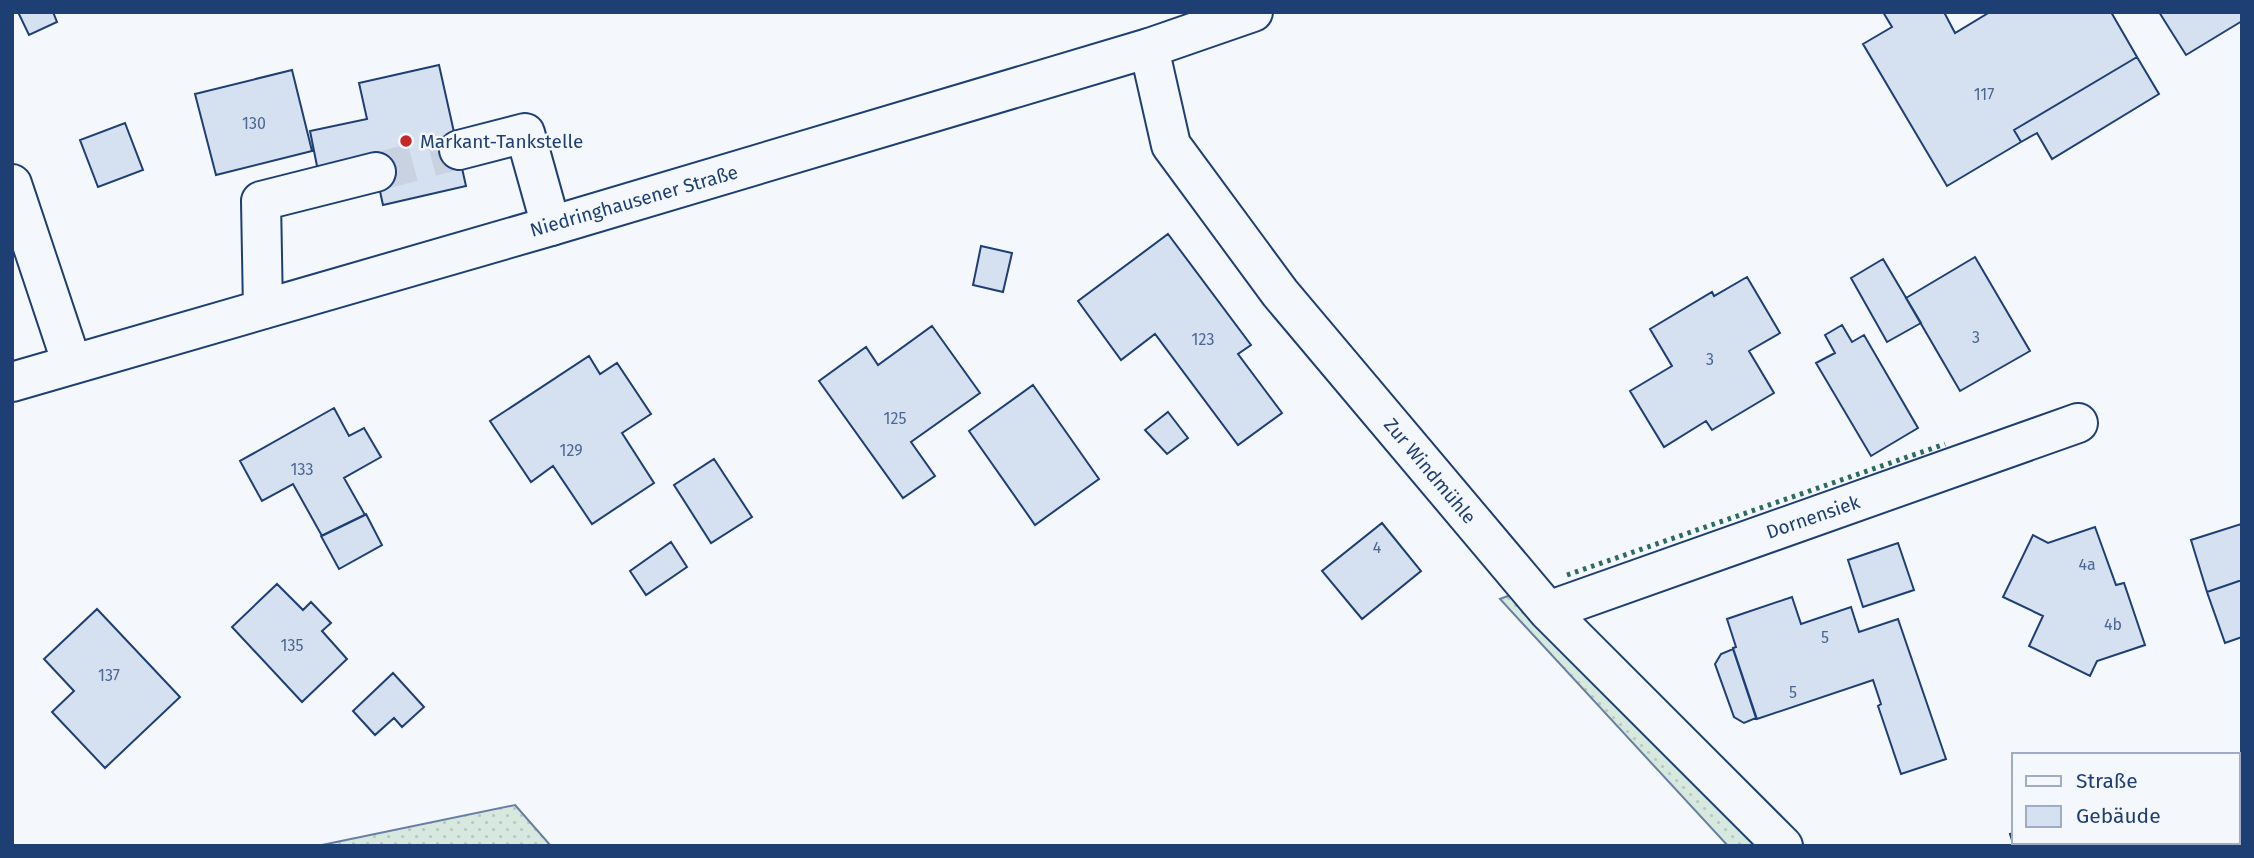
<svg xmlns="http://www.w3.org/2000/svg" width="2254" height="858" font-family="'Fira Sans',sans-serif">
	<defs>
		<pattern id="grass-dots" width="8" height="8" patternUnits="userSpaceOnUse" patternTransform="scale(1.75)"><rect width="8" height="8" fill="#d7e8df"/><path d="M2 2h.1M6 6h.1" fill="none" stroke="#b8c8c3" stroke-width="1.8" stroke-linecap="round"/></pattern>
	</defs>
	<rect width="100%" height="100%" fill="#f4f7fb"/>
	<path fill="url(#grass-dots)" stroke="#687fa3" stroke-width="2" d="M1542,583L1805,846H1728L1500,599Z
		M515,805L551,846H317Z"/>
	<path fill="#d5e0f0" stroke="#1d3f73" stroke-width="2" d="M18,12H53L57,22L29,35Z
		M1883,12H1944L1955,33L1990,12H2111L2137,57L2014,130L2021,142L1947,186L1863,44L1892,27Z
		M2159,12H2242V21L2186,55Z
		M2137,57L2159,94L2052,159L2037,133L2021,142L2014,130Z
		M439,65L466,186L383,205L373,159L318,171L310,131L367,119L359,83Z
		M292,70L312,151L216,175L195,94Z
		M125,123L143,170L98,187L80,140Z
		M1168,234L1251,345L1238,354L1282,413L1238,445L1155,334L1121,360L1078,301Z
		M981,246L1012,253L1003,292L973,285Z
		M1975,257L2030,351L1960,391L1906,298Z
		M1883,259L1921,323L1887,342L1851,278Z
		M1747,277L1780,333L1749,351L1774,393L1712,430L1706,421L1664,447L1630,391L1672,366L1650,329L1712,292L1714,296Z
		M1842,325L1852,342L1864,335L1918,428L1871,456L1816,363L1835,353L1825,335Z
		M932,326L980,393L911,442L935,476L903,498L819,381L866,347L878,365Z
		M589,356L600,374L617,363L651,414L622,433L654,483L592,524L553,466L531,482L490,421Z
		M1033,385L1099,479L1035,525L969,431Z
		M334,408L349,436L364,428L381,457L344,478L365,515L322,536L293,484L262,501L240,461Z
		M1168,412L1188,438L1167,454L1145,430Z
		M714,459L752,517L711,543L674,485Z
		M366,514L382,545L339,569L321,536Z
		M1382,523L1421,571L1362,619L1322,571Z
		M2241,524L2242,580L2207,592L2191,540Z
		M2095,527L2116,585L2124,583L2145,645L2097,661L2090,676L2029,646L2043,616L2003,597L2033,535L2048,543Z
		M671,542L687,567L646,595L630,571Z
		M1898,543L1914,590L1863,607L1848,560Z
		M2242,580V637L2225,643L2207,592Z
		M277,584L303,610L311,602L331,623L322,631L347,659L302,702L232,627Z
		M1792,597L1801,624L1851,607L1859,632L1898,619L1946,759L1901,774L1878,706L1881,704L1873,680L1757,719L1733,648L1736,647L1727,619Z
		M97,609L180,697L105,768L52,712L74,691L44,659Z
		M1733,649L1756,718L1744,723L1734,717L1715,664L1721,654Z
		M393,673L424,707L402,727L394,718L375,735L353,711Z
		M2014,833V842H2137L2138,846H2014L2010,834Z"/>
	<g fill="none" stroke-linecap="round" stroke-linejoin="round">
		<path stroke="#c9d2e0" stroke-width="38" stroke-dasharray="38 19" stroke-linecap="butt" d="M376,172L459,150"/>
		<g stroke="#1d3f73" stroke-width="42">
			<path id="minor" d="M1149,48L1171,145L1280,293L1548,611L1783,846
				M459,150L525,133L551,226
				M12,184L72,364
				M263,309L261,201L376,172
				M1548,611L2078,423"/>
		</g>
		<g stroke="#1d3f73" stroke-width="42">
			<path id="major" d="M12,382L551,226L1149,48L1253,12"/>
		</g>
		<use href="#minor" stroke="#f4f7fb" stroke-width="38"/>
		<use href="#major" stroke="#f4f7fb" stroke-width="38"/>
		<path stroke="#2c6c60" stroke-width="5" stroke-dasharray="3.5 5" stroke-linecap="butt" d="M1567,575L1945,444"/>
	</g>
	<circle fill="#c62828" stroke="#f4f7fb" stroke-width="2.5" cx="406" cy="141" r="7"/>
	<g text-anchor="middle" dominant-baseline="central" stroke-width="5" stroke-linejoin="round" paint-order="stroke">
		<g font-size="16" fill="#4b6792">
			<text x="1984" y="94">117</text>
			<text x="254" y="123">130</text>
			<text x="1976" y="337">3</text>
			<text x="1203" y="339">123</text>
			<text x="1710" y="359">3</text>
			<text x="895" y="418">125</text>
			<text x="571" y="450">129</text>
			<text x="302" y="469">133</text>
			<text x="1377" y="547">4</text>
			<text x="2087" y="564">4a</text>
			<text x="2113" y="624">4b</text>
			<text x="1825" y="637">5</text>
			<text x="292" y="645">135</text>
			<text x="109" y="675">137</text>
			<text x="1793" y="692">5</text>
		</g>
		<g font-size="19" fill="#1d3f73" stroke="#f4f7fb" text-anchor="start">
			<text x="420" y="141">Markant-Tankstelle</text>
		</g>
		<g font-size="19" fill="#1d3f73" stroke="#f4f7fb">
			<text transform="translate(634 201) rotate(-16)">Niedringhausener Straße</text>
			<text transform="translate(1430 471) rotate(50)">Zur Windmühle</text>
			<text transform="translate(1813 517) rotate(-19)">Dornensiek</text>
		</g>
	</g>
	<rect width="2254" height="858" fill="none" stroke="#1d3f73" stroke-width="28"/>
	<rect x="2012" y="753" width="228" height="91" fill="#f4f7fb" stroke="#9eadc5" stroke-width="2"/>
	<rect x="2026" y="776" width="35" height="10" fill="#f4f7fb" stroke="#9eadc5" stroke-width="2"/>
	<text x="2076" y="788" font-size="21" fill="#1d3f73">Straße</text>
	<rect x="2026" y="806" width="35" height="21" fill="#d5e0f0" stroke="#9eadc5" stroke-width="2"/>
	<text x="2076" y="823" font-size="21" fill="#1d3f73">Gebäude</text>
</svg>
